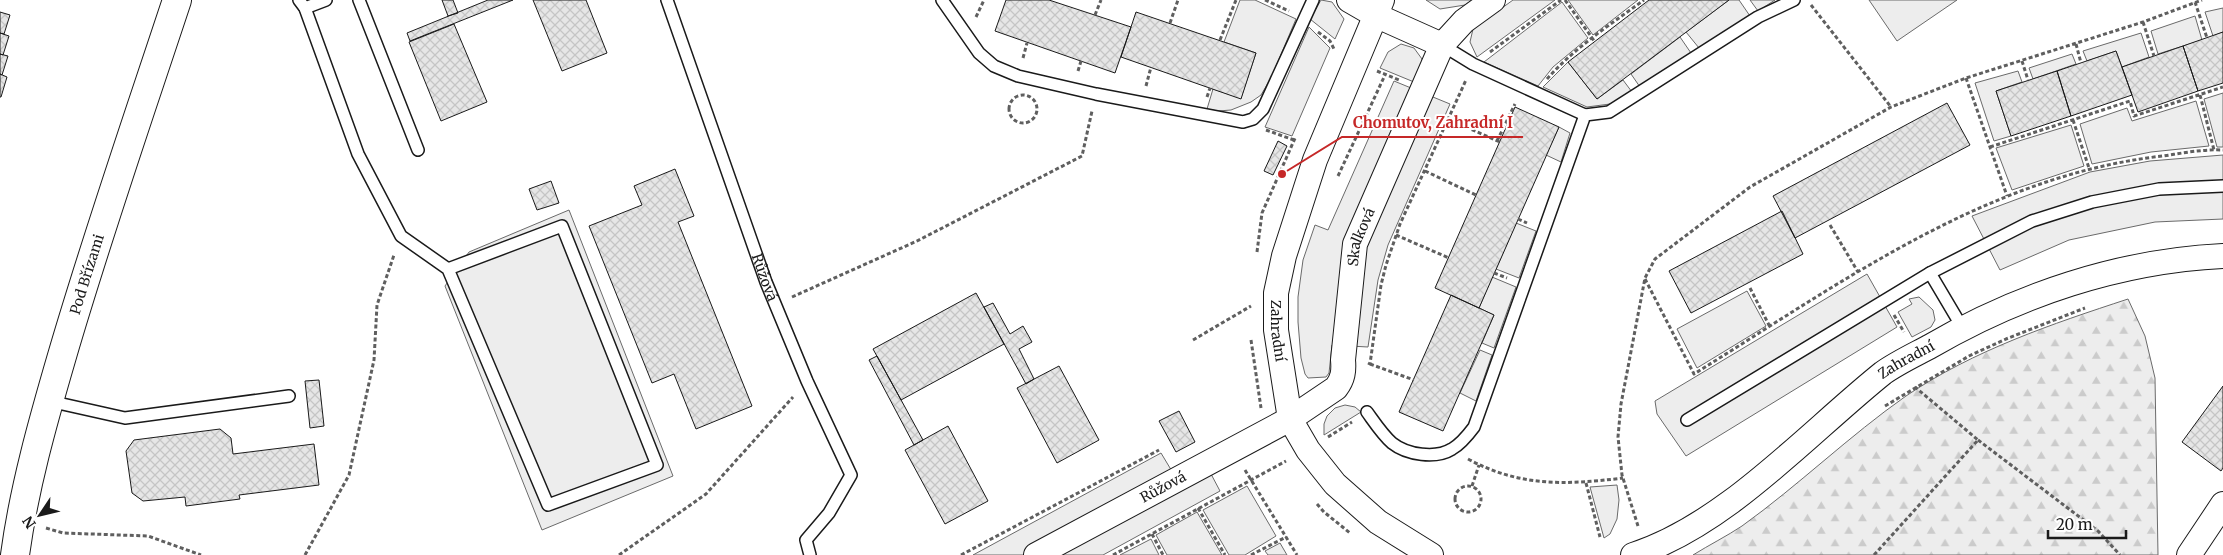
<svg xmlns="http://www.w3.org/2000/svg" width="2223" height="555" font-family="Merriweather,serif">
	<defs>
		<pattern id="forest-firs" width="22" height="20" patternUnits="userSpaceOnUse" patternTransform="scale(1.25)"><rect width="22" height="20" fill="#ededed"/><path d="M5 1l3.5 6h-7zM16 11l3.5 6h-7z" fill="#cbcbcb"/></pattern>
		<pattern id="building-cross-hatch" width="8" height="8" patternUnits="userSpaceOnUse" patternTransform="scale(1.25)"><rect width="8" height="8" fill="#e6e6e6"/><path d="M0 0l8 8M0 8l8-8" fill="none" stroke="#c5c5c5"/></pattern>
	</defs>
	<rect width="100%" height="100%" fill="#fff"/>
	<path fill="#ededed" stroke="#6a6a6a" d="M1240,0H1255L1296,19L1271,78L1261,95L1251,102L1231,110L1218,111L1207,109L1213,89L1241,98L1256,53L1224,42Z
		M1321,0L1332,2L1344,19L1335,39L1310,19Z
		M1426,0H1472L1465,5L1440,9Z
		M1513,0H1555L1477,57L1470,42L1473,29Z
		M1568,0H1638L1593,35Z
		M1729,0H1739L1750,16L1699,48L1686,32Z
		M1750,0H1775L1758,11Z
		M1869,0H1957L1897,41Z
		M1562,2L1588,38L1553,67L1538,86L1484,62Z
		M2223,8V32L2213,36L2205,12Z
		M2195,16L2202,40L2158,54L2151,31Z
		M1309,27L1330,48L1292,136L1265,127Z
		M2141,33L2149,57L2122,67L2116,51L2087,61L2083,51Z
		M1680,37L1691,53L1640,87L1631,74Z
		M1401,44L1414,48L1422,59V65L1414,82L1380,68L1388,52Z
		M2072,54L2076,64L2033,79L2029,68Z
		M1568,62L1597,99L1623,80L1632,92L1610,104L1587,107L1543,87Z
		M2018,71L2022,82L1996,91L2011,136L1994,141L1975,83Z
		M1394,81L1450,104L1388,245L1378,280L1368,347L1332,345L1329,373L1326,377L1308,378L1305,374L1301,358L1298,322V297L1303,260L1315,225L1328,230Z
		M2223,93V147H2217L2204,99Z
		M2196,101L2209,146L2151,152L2092,164L2080,124L2127,108L2132,121Z
		M2071,125L2084,166L2012,190L1996,148Z
		M1559,127L1570,133L1561,162L1546,155Z
		M2223,155V219L2155,222L2069,240L2000,270L1972,216L2090,172L2150,161Z
		M569,210L673,476L542,530L445,286L469,252Z
		M1516,223L1536,231L1519,278L1496,269Z
		M1867,274L1897,327L1686,456L1657,414L1655,401Z
		M1492,277L1516,287L1494,348L1482,343L1494,315L1479,308Z
		M1747,291L1766,326L1697,368L1677,329Z
		M1919,297L1933,310L1935,320L1931,327L1912,337L1898,312L1912,304L1909,299Z
		M1480,350L1492,355L1476,401L1460,393Z
		M1345,405L1355,407L1361,412L1324,435V424L1327,416L1335,408Z
		M1161,453L1182,488L1211,474L1220,491L1103,555H973Z
		M1617,485L1619,500L1617,519L1610,534L1604,538L1590,487Z
		M1247,486L1276,536L1245,555H1229L1203,510Z
		M1197,512L1222,555H1167L1156,535Z
		M1151,539L1159,555H1120Z
		M1280,543L1287,555H1268L1265,551Z"/>
	<path fill="url(#forest-firs)" stroke="#6a6a6a" d="M2128,299L2145,336L2155,378L2158,555H1693C1709,545 1727,536 1742,526C1799,485 1849,436 1906,396C1974,350 2052,324 2128,299Z"/>
	<path fill="url(#building-cross-hatch)" stroke="#1a1a1a" d="M442,0H453L458,13L448,16Z
		M488,0H513L410,41L407,33Z
		M533,0H586L607,53L562,71Z
		M1006,0H1049L1131,27L1115,73L995,31Z
		M1649,0H1729L1597,99L1568,62Z
		M0,12L10,15L4,34L0,33Z
		M1136,12L1256,53L1241,99L1121,57Z
		M454,24L487,102L441,121L409,42Z
		M2223,32V83L2198,91L2183,46Z
		M0,33L9,36L3,55L0,54Z
		M2183,46L2198,91L2138,112L2122,67Z
		M2116,51L2132,95L2071,116L2057,71Z
		M0,54L8,56L2,75L0,74Z
		M2057,71L2071,116L2011,136L1996,91Z
		M0,74L7,77L1,97H0Z
		M1947,103L1970,145L1795,238L1773,196Z
		M1515,107L1559,127L1479,308L1435,288Z
		M1278,141L1287,146L1273,175L1264,171Z
		M675,169L694,216L678,222L752,406L696,429L674,374L652,383L589,226L642,205L634,186Z
		M551,181L559,203L537,210L529,189Z
		M1782,211L1803,254L1691,313L1669,271Z
		M976,293L1004,344L901,400L873,349Z
		M1451,295L1494,315L1443,431L1399,412Z
		M993,303L1010,334L1023,326L1032,342L1019,349L1034,379L1026,384L984,307Z
		M877,356L923,440L914,445L869,360Z
		M1059,366L1099,440L1057,463L1017,388Z
		M319,380L324,426L310,428L305,381Z
		M2223,386V468L2221,471L2182,442Z
		M1179,411L1195,442L1176,452L1159,421Z
		M948,426L988,501L945,524L905,450Z
		M220,429L231,438L233,454L314,444L319,485L239,495L240,499L186,506L185,497L143,501L132,493L126,451L134,440Z"/>
	<g fill="none" stroke-linecap="round" stroke-linejoin="round">
		<g stroke="#1a1a1a" stroke-width="14">
			<g id="service">
				<path d="M299,0L305,8L358,154L401,236L448,269L548,505L657,465L562,226L448,269"/>
				<path d="M359,0L418,150"/>
				<path id="s1" d="M667,0L766,282L807,381L851,475L829,513L806,540L810,555"/>
				<path d="M942,0L979,53L994,66L1018,76L1096,94L1243,122L1253,119L1263,109L1313,0"/>
				<path d="M305,8L326,0"/>
				<path d="M1442,45L1473,64L1585,115"/>
				<path d="M1930,273L1962,327"/>
				<path d="M49,401L125,418L289,396"/>
				<path d="M1367,412C1375,423 1382,434 1392,443C1407,455 1436,459 1452,449C1461,444 1468,435 1474,427L1585,115L1609,112L1758,17L1794,0"/>
				<path d="M1687,420L1930,273L2032,221L2092,202L2159,189L2223,186"/>
			</g>
		</g>
		<g stroke="#1a1a1a" stroke-width="26">
			<g id="minor">
				<path d="M1349,0L1375,15L1442,45L1464,21L1493,0"/>
				<path id="s2" d="M1382,0L1315,160L1284,256L1276,293V330L1290,419L1308,450L1335,484L1378,522L1431,555"/>
				<path id="s3" d="M1036,555L1290,419L1336,388C1343,379 1344,371 1343,360L1355,244L1442,45"/>
				<path id="s4" d="M1633,555C1726,525 1807,434 1883,373C1897,363 1914,355 1929,347C2018,295 2119,261 2223,256"/>
				<path d="M2189,555L2223,504"/>
			</g>
		</g>
		<g stroke="#1a1a1a" stroke-width="30">
			<g id="tertiary">
				<path id="s5" d="M15,555C24,488 43,421 62,356C97,236 138,118 177,0"/>
			</g>
		</g>
		<path stroke="#5f5f5f" stroke-width="3" stroke-dasharray="4 2.5" stroke-linecap="butt" d="M1265,0L1289,11
			M1565,0L1595,42
			M2195,2L2207,38
			M1811,5L1891,107
			M1095,15L1101,0
			M976,17L984,0
			M2143,22L2154,56
			M1170,23L1178,0
			M1318,32L1330,41L1334,49
			M1220,40L1236,0
			M2076,44L2081,63
			M1490,52L1561,0
			M1023,58L1027,43
			M2022,61L2028,80
			M1078,71L1081,61
			M1377,71L1399,80
			M1966,78L2007,196
			M1547,79C1574,48 1611,24 1644,0
			M1146,86L1151,67
			M1009 109a14 14 0 1 1 28 0a14 14 0 1 1-28 0Z
			M2200,95L2214,150
			M1207,97L1210,88
			M1448,119L1500,142
			M2073,120L2089,168
			M1266,130L1294,140
			M1497,141L1515,104
			M1990,147L2130,101L2134,116L2223,87
			M1425,171L1476,195
			M1338,176L1385,75
			M1518,219L1527,223
			M1830,225L1858,272
			M1396,235L1449,258
			M1257,252L1262,213L1296,136
			M1494,273L1507,278
			M1645,279L1694,374C1839,284 1988,175 2163,156C2183,153 2203,149 2223,150
			M1750,288L1770,327
			M792,297L917,241L1082,156L1092,111
			M1894,315L1904,332
			M1193,340L1251,306
			M1251,340L1261,408
			M1368,363L1370,364L1381,285L1386,265L1400,224L1466,80
			M1370,364L1414,380
			M1885,406L1969,356L2006,339L2085,308
			M1328,437L1352,422
			M1978,440L2098,531L2120,555
			M1468,459C1520,487 1566,485 1623,478
			M1245,470L1297,555
			M1586,483L1600,537
			M1455 499a13 13 0 1 1 26 0a13 13 0 1 1-26 0Z
			M1472,486L1479,465
			M1317,504L1324,512L1350,533
			M1198,508L1225,555
			M1638,526L1622,475L1618,437L1621,404L1645,278L1655,259L1750,187L1891,107L1966,78L2143,22L2202,0
			M46,528L63,533L148,536L201,555
			M1152,534L1163,555
			M305,555L349,475L374,360L377,305L394,255
			M619,555L706,494L793,397
			M961,555L1159,450
			M1113,555L1286,461
			M1251,555L1286,537
			M1874,555L1978,440L1915,387"/>
		<use href="#service" stroke="#fff" stroke-width="11"/>
		<use href="#minor" stroke="#fff" stroke-width="24"/>
		<use href="#tertiary" stroke="#fff" stroke-width="28"/>
	</g>
	<g text-anchor="middle" dominant-baseline="central" stroke-width="4" stroke-linejoin="round" paint-order="stroke">
		<g font-size="14" fill="#1a1a1a" stroke="#fff">
			<text stroke="none"><textPath href="#s3" startOffset="498">Skalková</textPath></text>
			<text stroke="none"><textPath href="#s5" startOffset="290">Pod Břízami</textPath></text>
			<text stroke="none"><textPath href="#s1" startOffset="294">Růžová</textPath></text>
			<text stroke="none"><textPath href="#s2" startOffset="350">Zahradní</textPath></text>
			<text stroke="none"><textPath href="#s4" startOffset="338">Zahradní</textPath></text>
			<text stroke="none"><textPath href="#s3" startOffset="144">Růžová</textPath></text>
		</g>
	</g>
	<path fill="none" stroke="#c62828" stroke-width="2" d="M1282 174L1342 137H1523"/>
	<circle fill="#c62828" stroke="#fff" stroke-width="2" cx="1282" cy="174" r="5"/>
	<g font-size="15" text-anchor="middle" font-weight="bold" fill="#c62828" stroke="#fff" stroke-width="4" stroke-linejoin="round" paint-order="stroke">
		<text x="1433" y="128">Chomutov, Zahradní I</text>
	</g>
	<g transform="translate(40 515) rotate(235)" stroke="#ffffff" stroke-width="4" paint-order="stroke">
	<path d="M0-4L9 19L0 12L-9 19Z" fill="#1a1a1a"/>
	<text y="-8" font-size="14" font-weight="bold" text-anchor="middle" fill="#1a1a1a">N</text>
	</g>
	<path d="M2048 530v8h78v-8" fill="none" stroke="#1a1a1a" stroke-width="2.5"/>
	<text x="2056" y="530" font-size="15" fill="#1a1a1a" stroke="#ffffff" stroke-width="4" paint-order="stroke">20 m</text>
</svg>
